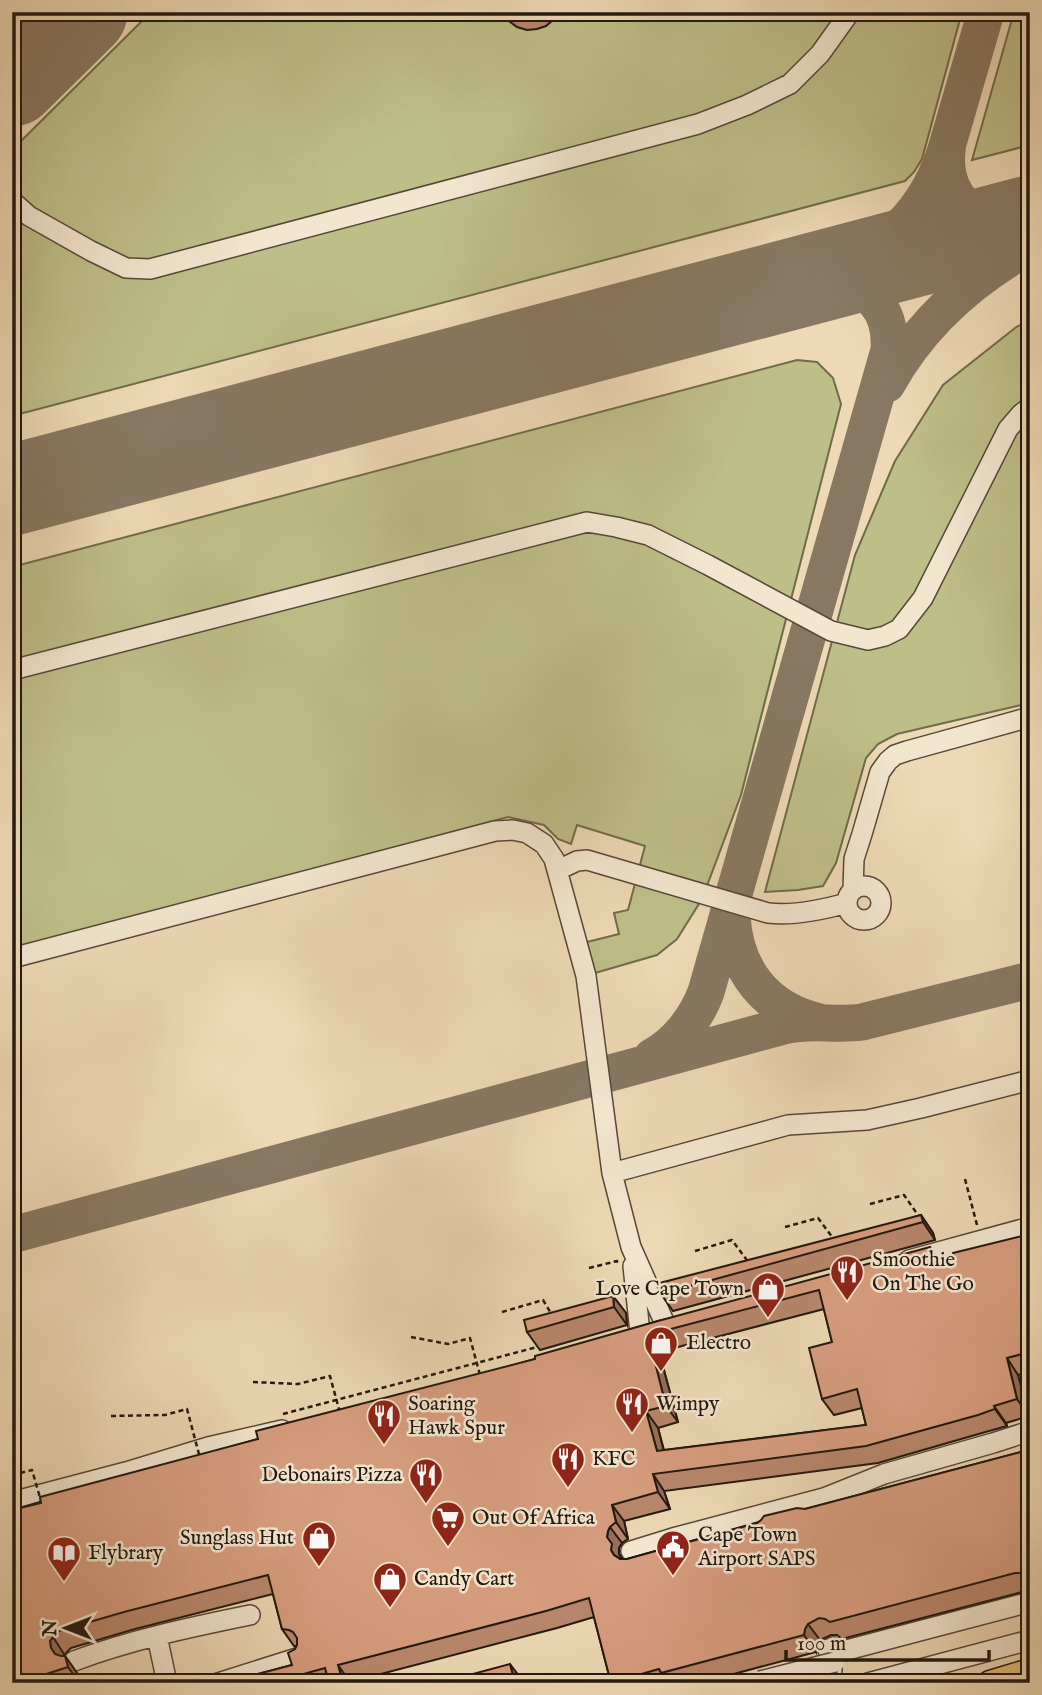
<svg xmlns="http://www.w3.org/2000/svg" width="1042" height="1695" font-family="'IM FELL English',serif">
	<rect width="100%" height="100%" fill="#edd9b5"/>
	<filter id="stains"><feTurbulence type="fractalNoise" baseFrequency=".00286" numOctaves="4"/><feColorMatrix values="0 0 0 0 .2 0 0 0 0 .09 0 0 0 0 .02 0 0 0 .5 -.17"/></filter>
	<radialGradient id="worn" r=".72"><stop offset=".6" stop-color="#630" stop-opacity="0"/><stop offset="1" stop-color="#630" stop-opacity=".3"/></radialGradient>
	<path fill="#bebe89" stroke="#706b4c" stroke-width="2" d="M151,12H962L922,159L914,172L905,181L12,416V150Z
		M1014,12H1030V145L972,160Z
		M1030,319V703L897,734L878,744L866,758L836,863L823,886L798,890L765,892L855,555L895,461L943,385L1015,328Z
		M797,360L817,362L833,378L841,404L741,795L702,899L677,939L657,955L595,973L587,942L619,934L614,913L628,910L645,846L577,825L571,844L558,839L544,825L508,817L12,950V567Z"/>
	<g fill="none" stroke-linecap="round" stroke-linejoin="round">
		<path stroke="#887862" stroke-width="37" d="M948,143L986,12
			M812,277C881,258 929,212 948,143C939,197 976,232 1030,219
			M887,384C920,324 971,279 1030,246
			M732,914C734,969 765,1010 820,1022
			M652,1057C677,1043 696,1019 706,992L889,350C890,333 888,317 877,304C846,263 795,285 755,294
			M12,1235L784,1026C812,1019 835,1026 862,1022L1030,980"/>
		<path stroke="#887862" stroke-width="91" d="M12,81L82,12
			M12,490L1030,221"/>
		<g stroke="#564839" stroke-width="22">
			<path id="minor" d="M12,201L29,216L91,251L126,268L150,269L698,124L747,105L790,84L820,54L850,12
				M12,670L587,522L616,527L648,535L708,565L831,631L868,640L885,636L899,629L923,598L1008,429L1021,414L1030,407
				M558,870L577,861L587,860L768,913C794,916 822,910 847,903
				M847 903a17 17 0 1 1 34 0a17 17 0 1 1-34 0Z
				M853,890L854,859L862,834L880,772L888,761L895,755L907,751L1030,717
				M12,958L495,831L513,830L527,833L544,844L554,859L586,976L612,1173L631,1247L666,1326
				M612,1173L788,1125L867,1120L921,1108L1030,1080
				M909,1260L1030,1227
				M633,1266L640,1333
				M12,1502L126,1472L208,1447L282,1430
				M631,1551L673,1538L824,1498L884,1474L993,1443L1030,1431
				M157,1636L167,1683
				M833,1647L837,1651H843L1030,1602
				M74,1661C130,1640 191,1627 250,1615
				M218,1683L297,1658
				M802,1683L823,1678L830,1674L832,1670L828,1649
				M868,1683L1030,1640"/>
		</g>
		<g stroke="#231810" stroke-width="27">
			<path id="major" d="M990,1683L1030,1671"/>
		</g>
		<path stroke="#231810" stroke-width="2.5" stroke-dasharray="5 3.5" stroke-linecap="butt" d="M965,1179L977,1225
			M870,1204L904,1195L920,1218
			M785,1227L818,1218L833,1238
			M695,1251L732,1240L749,1263
			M589,1268L617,1261V1263
			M502,1312L543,1300L552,1315
			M283,1414L541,1346"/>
		<use href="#minor" stroke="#f3e6cf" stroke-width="19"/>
		<use href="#major" stroke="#e6bc7a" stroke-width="24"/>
		<g stroke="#564839" stroke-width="22" stroke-linecap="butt">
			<path id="minor-bridge" d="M760,1681L835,1662"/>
		</g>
		<path stroke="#231810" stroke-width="2.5" stroke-dasharray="5 3.5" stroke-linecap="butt" d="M411,1337L448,1344L470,1338L480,1375
			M253,1382L298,1384L330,1376L340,1413
			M111,1416L165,1415L187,1409L200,1458
			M12,1475L32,1470L41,1501"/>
		<use href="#minor-bridge" stroke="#f3e6cf" stroke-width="19"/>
	</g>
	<path fill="#b9876d" stroke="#231810" stroke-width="2" fill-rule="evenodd" d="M503,12H558L554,19L546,26L537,29L527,30L517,27L509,21Z
		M921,1215L933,1233L935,1240L673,1311L661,1294Z
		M1030,1234V1372L1018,1375L1029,1416L1006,1423L1007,1426L989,1431L878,1463L664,1491L670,1509L624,1521L628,1539L622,1543L619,1548V1554L622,1559H627L805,1509L1021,1452L1030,1448V1590L842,1639L837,1635H831L820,1640L816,1646V1652L700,1683H611L594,1617L557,1628L350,1682V1683H224L292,1665L296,1646H294L282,1629L273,1594L135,1629L71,1648L63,1656H65L77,1673L80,1683H14L13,1681L18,1664L12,1663V1510L535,1359L658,1321L941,1263L955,1259ZM824,1309L832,1342L822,1399L834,1415L862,1408L866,1425L664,1450L658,1428L678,1422L659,1352Z
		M613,1296L626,1313L627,1325L540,1350L527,1332Z"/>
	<path fill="#966e59" stroke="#231810" stroke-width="2" d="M549,12H558L554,19Z
		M921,1215L933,1233L935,1240L923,1222Z
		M930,1247L941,1264H934Z
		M1021,1249L1030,1262V1281Z
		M613,1296L626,1313L627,1325L614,1307Z
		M648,1335L659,1352L678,1422L666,1406Z
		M1007,1358L1018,1375L1029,1416L1017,1399Z
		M994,1406L1006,1423L1007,1426L995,1409Z
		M646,1411L658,1428L668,1468L657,1451Z
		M653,1474L664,1491L670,1509L658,1492Z
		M612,1505L624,1521L628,1539L616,1522Z
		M610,1527L622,1543L619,1548V1554L623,1560L614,1555L611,1550L607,1537L608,1531Z
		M808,1624L820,1640L816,1646V1652L804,1635L805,1629Z
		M53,1637L64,1654L62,1658V1664L51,1648L50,1641Z
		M65,1656L77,1673L80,1683L68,1667Z
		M510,1664L519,1676L520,1683H515Z
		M338,1665L350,1682V1683H343Z"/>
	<path fill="#d79d7f" stroke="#231810" stroke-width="2" fill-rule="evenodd" d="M505,12H539L528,17L518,18L509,15Z
		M921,1215L923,1222L661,1294L656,1284Z
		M1030,1234V1247L1021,1249L1029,1281L1025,1282L1030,1298V1352L1007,1358L1017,1399L994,1406L995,1409L978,1415L866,1446L653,1474L658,1492L612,1505L616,1522L610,1527L608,1531L607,1537L612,1544L611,1550L614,1555L620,1559H627L757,1523L761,1520L764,1516L797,1508L805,1509L1021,1452L1030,1448V1576H1027L1021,1573H1015L830,1622L825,1619L819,1618L808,1624L805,1629L804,1635L661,1673L659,1669L624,1679L625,1683H611L589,1598L546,1611L338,1665L343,1683H329L325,1668L293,1677L294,1683H224L292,1665L288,1653L295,1649L297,1645V1638L293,1632L289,1630L282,1629L268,1575L124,1612L59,1631L53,1637L50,1641L51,1648L55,1654L61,1656H65L68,1667L40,1676L13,1681L12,1670L17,1667L19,1662V1657L15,1650L12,1649V1510L41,1503L40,1497L258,1439L256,1431L535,1359V1356L658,1321L930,1247L934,1264L955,1259L953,1253ZM819,1290L832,1342L809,1348L822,1399L857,1389L866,1425L657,1451L646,1411L666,1406L648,1335Z
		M613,1296L614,1307L527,1332L524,1320Z
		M510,1664L515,1683H444L443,1682Z
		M550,1674L553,1683H515Z"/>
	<defs>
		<g id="restaurant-pin" transform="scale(1.75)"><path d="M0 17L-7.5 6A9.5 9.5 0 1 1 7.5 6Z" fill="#8f2418" stroke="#f3e6cf"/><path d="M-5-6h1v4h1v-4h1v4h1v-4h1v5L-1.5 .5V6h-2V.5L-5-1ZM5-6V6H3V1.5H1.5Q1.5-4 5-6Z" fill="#fff"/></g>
		<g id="shop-pin" transform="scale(1.75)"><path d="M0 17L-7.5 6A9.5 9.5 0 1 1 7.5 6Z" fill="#8f2418" stroke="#f3e6cf"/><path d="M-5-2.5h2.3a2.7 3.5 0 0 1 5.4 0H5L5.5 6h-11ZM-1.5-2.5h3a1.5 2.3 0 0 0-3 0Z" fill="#fff"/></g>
		<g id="supermarket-pin" transform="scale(1.75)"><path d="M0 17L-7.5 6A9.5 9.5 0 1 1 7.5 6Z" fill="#8f2418" stroke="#f3e6cf"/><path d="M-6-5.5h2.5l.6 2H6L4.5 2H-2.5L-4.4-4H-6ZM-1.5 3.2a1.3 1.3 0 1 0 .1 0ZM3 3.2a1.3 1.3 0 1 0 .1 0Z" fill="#fff"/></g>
		<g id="civic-pin" transform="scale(1.75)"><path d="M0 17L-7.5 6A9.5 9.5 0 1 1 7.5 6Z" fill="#8f2418" stroke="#f3e6cf"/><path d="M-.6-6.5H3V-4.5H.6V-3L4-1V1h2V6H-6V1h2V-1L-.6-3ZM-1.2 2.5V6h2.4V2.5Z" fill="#fff"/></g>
		<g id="library-pin" transform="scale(1.75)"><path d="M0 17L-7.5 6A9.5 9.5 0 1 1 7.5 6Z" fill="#8f2418" stroke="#f3e6cf"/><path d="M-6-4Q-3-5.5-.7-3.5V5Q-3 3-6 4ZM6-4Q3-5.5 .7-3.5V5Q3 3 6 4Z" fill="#fff"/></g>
	</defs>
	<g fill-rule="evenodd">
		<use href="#restaurant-pin" x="847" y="1272"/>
		<use href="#shop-pin" x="768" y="1289"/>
		<use href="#shop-pin" x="661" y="1343"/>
		<use href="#restaurant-pin" x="632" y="1404"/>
		<use href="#restaurant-pin" x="384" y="1416"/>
		<use href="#restaurant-pin" x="568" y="1459"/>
		<use href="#restaurant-pin" x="426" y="1475"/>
		<use href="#supermarket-pin" x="448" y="1518"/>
		<use href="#shop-pin" x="319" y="1538"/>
		<use href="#civic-pin" x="673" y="1547"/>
		<use href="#library-pin" x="64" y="1553"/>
		<use href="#shop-pin" x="390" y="1579"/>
	</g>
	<g text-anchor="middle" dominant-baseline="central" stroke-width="5" stroke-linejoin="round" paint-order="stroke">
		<g font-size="21" fill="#231810" stroke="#f3e6cf" text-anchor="start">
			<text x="872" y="1260">Smoothie<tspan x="872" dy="24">On The Go</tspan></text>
			<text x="744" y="1289" text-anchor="end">Love Cape Town</text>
			<text x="686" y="1343">Electro</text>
			<text x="408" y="1404">Soaring<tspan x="408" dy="24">Hawk Spur</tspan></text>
			<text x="656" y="1404">Wimpy</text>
			<text x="592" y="1459">KFC</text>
			<text x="402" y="1475" text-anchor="end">Debonairs Pizza</text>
			<text x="472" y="1518">Out Of Africa</text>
			<text x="698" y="1535">Cape Town<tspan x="698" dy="24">Airport SAPS</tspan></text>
			<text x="294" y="1538" text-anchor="end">Sunglass Hut</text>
			<text x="88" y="1553">Flybrary</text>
			<text x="414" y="1579">Candy Cart</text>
		</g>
	</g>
	<rect width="1042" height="1695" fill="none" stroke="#edd9b5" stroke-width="42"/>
	<rect x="14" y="14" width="1014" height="1667" fill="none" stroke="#231810" stroke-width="3.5"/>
	<rect x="21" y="21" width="1000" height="1653" fill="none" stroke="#231810" stroke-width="2"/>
	<g transform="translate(66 1628) rotate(270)" stroke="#f3e6cf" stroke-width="5" paint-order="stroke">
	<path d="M0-5L12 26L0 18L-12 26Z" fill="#231810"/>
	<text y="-10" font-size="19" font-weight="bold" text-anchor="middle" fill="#231810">N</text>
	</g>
	<path d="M786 1650v10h203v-10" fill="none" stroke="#231810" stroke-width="3.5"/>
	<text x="797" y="1650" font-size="21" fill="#231810" stroke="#f3e6cf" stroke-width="5" paint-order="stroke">100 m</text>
	<rect width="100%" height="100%" filter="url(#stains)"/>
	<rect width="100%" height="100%" fill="url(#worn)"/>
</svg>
